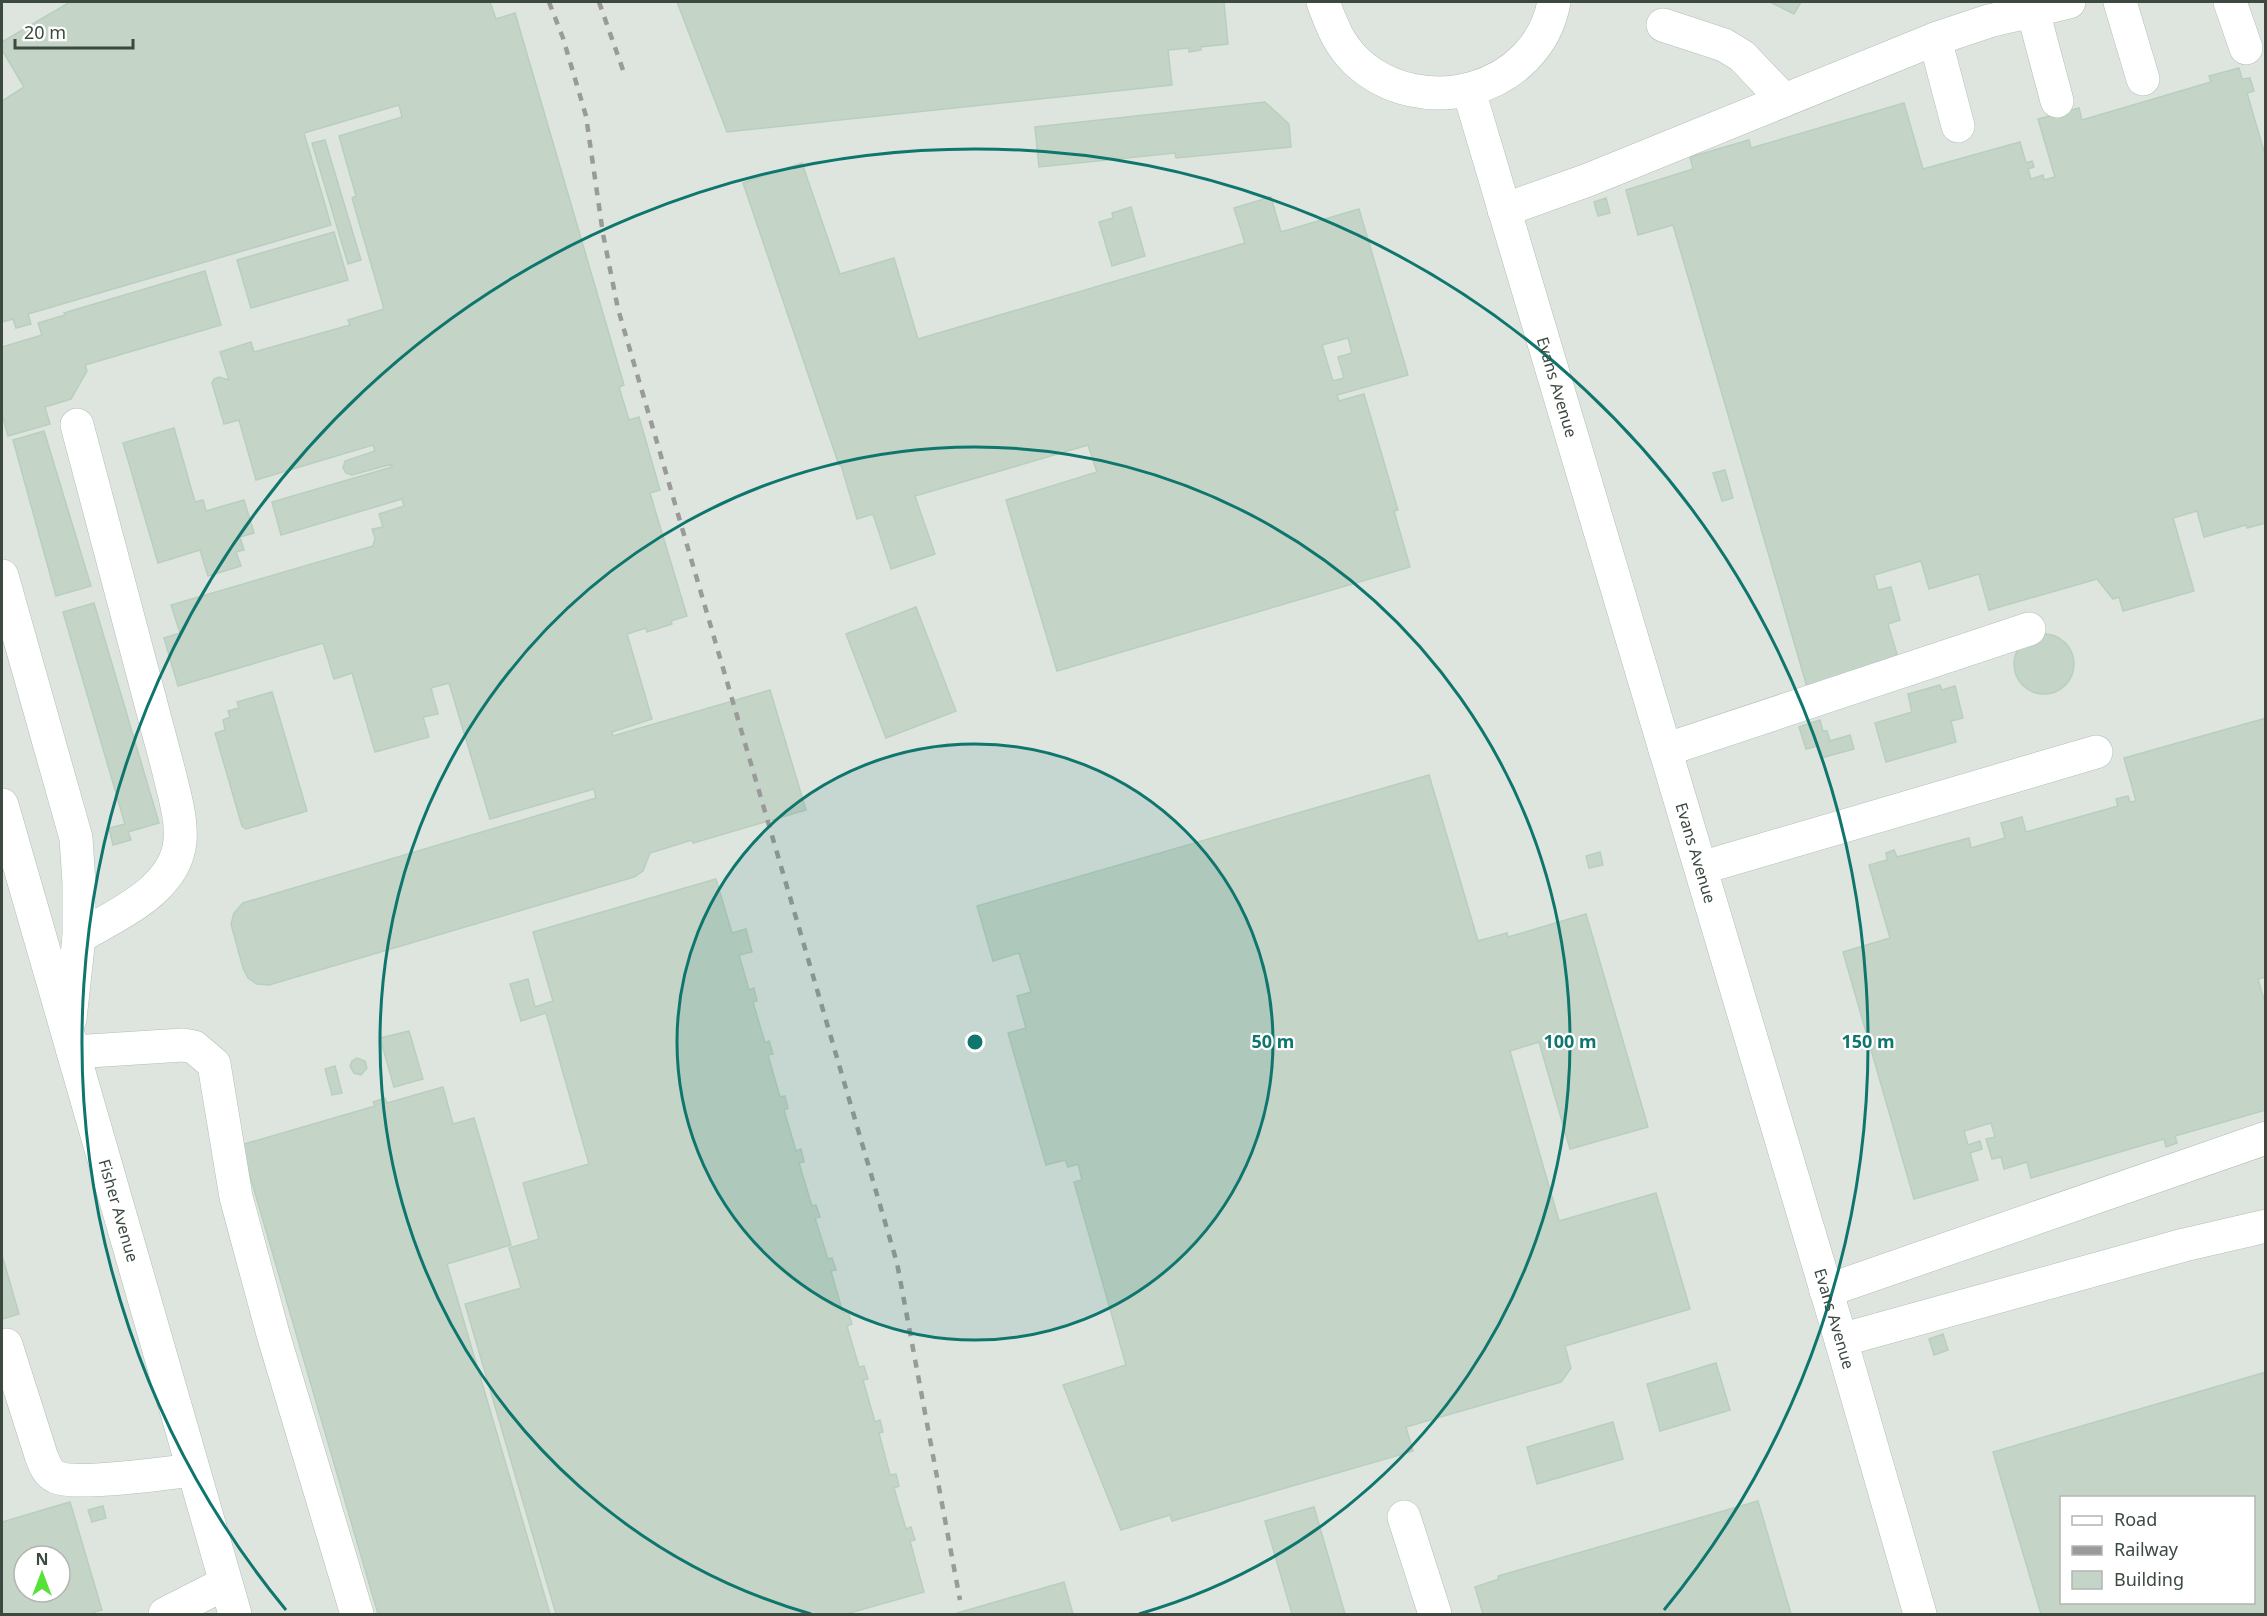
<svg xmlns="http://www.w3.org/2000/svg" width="2267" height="1616" font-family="'Noto Sans',sans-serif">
	<rect width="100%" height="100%" fill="#edf5f0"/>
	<path fill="#dee5df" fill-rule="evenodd" d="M2,2H2265V1614H2ZM2062,1498H2254V1602H2062ZM24,1556H60V1592H24Z"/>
	<path fill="#c4d5c8" stroke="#b8cfbe" stroke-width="1.5" fill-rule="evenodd" d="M70,2H490L496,19L515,13L624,385L619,387L629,420L639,417L660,490L650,493L687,616L671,621L672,624L647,632L646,628L627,634L652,719L612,732L613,736L770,690L806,810L693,843L692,840L650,853L643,871L634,877L269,985L257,984L248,978L243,968L231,924L234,913L243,903L596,798L594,789L490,819L449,683L431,688L438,714L423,717L429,737L375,752L352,673L334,679L323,643L178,686L164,638L180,633L171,605L373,546L375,538L372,529L383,527L379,514L404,506L402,499L281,535L272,502L392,467V464L352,475L346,473L343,468L345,461L375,451L373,445L256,480L239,420L224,424L212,383L214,379L219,377L229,380L220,352L251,342L254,352L350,325L348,320L384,309L352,198L356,196L339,136L402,117L399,105L304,133L331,225L28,314L31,324L16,328L13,319L2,322V101L24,87L2,50V42Z
		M677,2H1224L1228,44L1200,47L1201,50L1189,52V48L1168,50L1172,85L727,132Z
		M1770,2H1801L1794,14Z
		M2239,68L2242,79L2250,78L2254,91L2247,93L2266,158V523L2247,528L2246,525L2204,537L2197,511L2173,518L2194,591L2123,611L2119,597L2113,599L2097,579L1989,610L1979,574L1929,589L1921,561L1874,575L1878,590L1891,587L1900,620L1888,624L1899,661L1807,687L1673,225L1638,235L1626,190L1693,169L1690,157L1749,140L1751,148L1904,103L1923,169L2020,142L2026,163L2032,161L2034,167L2028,169L2031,179L2043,175L2044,180L2055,177L2038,119L2079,108L2082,120L2211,82L2209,76Z
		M1265,102L1289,124L1291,147L1176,158L1175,153L1039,167L1035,127Z
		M325,140L361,260L348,264L312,143Z
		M802,163L840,274L894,258L918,339L1245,243L1234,208L1271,197L1281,232L1359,209L1408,375L1337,395L1339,401L1364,394L1398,510L1394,511L1410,567L1057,671L1006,500L1097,472L1088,445L915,496L935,554L891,569L873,514L857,519L841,465H839L743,183ZM1348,338L1352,353L1338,357L1344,378L1333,381L1322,345Z
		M1606,198L1610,213L1598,216L1594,202Z
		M1131,207L1145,256L1112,266L1099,222L1113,218L1112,213Z
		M334,232L348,280L251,308L237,260Z
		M205,271L221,325L85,365L87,371L71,399L45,407L50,424L8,436L2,414V347L42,335L38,323L65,315L64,313Z
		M174,428L195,502L203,500L206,511L244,500L254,533L240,537L244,550L236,552L241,566L208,576L200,550L158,563L123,443Z
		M44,431L91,586L56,596L13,440Z
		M1725,470L1733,498L1722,501L1713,473Z
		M94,603L159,823L128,832L131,840L113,845L109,828L125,824L63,612Z
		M916,607L956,711L886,738L846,634Z
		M2014 664a30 30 0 1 1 60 0a30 30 0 1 1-60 0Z
		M1940,685L1942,690L1955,686L1963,718L1951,721L1956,742L1886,762L1875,723L1912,712L1908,694Z
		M272,692L307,811L246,829L242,826L215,733L225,730L223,720L230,717L228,711L239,708L237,702Z
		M2266,718V977L2258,979L2266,1006V1110L2175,1136L2177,1143L2166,1147L2164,1139L2031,1178L2027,1162L2004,1169L2001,1157L1992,1159L1986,1139L1995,1137L1991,1123L1964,1131L1968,1145L1980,1141L1982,1149L1970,1153L1978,1180L1914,1199L1843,952L1890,938L1869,865L1887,860L1886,853L1894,850L1897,857L1969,838L1971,848L2005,838L2001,823L2022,817L2026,832L2118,806L2116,799L2128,796L2130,802L2136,801L2124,758Z
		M1820,720L1823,731H1827L1830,741L1850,735L1854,749L1821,758L1817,746L1806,749L1799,727Z
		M1429,775L1478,941L1507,933L1508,937L1586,914L1648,1127L1570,1149L1539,1042L1510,1051L1559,1221L1656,1193L1690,1309L1565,1346L1571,1368L1561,1382L1406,1427L1413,1451L1172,1521L1170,1515L1121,1530L1063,1385L1126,1365L1074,1182L1082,1180L1078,1164L1068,1167L1065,1160L1046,1165L1008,1033L1026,1028L1017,996L1031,992L1019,953L993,961L977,906Z
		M1600,852L1603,865L1589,868L1586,856Z
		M716,879L732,933L746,929L752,952L739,955L749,990L754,988L757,1001L753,1002L765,1043L769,1041L773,1054L768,1055L780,1097L785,1096L788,1108L784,1110L796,1151L801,1149L804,1162L799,1163L812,1206L816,1205L820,1217L815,1218L828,1259L832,1258L836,1270L831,1271L843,1313L848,1312L852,1324L847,1326L859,1367L864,1366L868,1379L863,1380L875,1422L880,1420L883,1432L879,1433L890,1475L896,1474L899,1486L894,1488L906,1529L911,1527L915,1540L910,1541L924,1592L846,1614H556L465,1304L521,1288L509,1248L539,1239L523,1183L589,1164L546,1013L521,1021L510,984L528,979L535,1007L553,1001L533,932Z
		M409,1031L423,1079L394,1087L380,1038Z
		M357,1058L365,1061L367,1068L361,1075L354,1073L350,1066L352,1061Z
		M335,1066L342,1093L332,1095L325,1069Z
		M443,1087L453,1124L474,1118L511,1245L447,1264L550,1614H378L241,1145L375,1106L373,1102L385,1098L387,1103Z
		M2,1255L19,1314L2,1319Z
		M1943,1334L1948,1350L1934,1355L1929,1339Z
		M1716,1363L1730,1410L1660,1431L1647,1384Z
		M2266,1372V1614H2041L1993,1452ZM2062,1498H2254V1602H2062Z
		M1613,1422L1623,1459L1537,1484L1527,1447Z
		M1758,1501L1791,1614H1483L1475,1587L1499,1579L1498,1576Z
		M70,1502L102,1610L88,1614H2V1522ZM24,1556H60V1592H24Z
		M103,1506L106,1518L92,1522L88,1510Z
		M1314,1507L1345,1614H1292L1265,1521Z
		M1064,1582L1073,1614H954Z"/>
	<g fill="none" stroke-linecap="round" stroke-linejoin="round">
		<g stroke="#b0bfb5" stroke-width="34">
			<g id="minor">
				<path d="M1323,2C1331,23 1338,44 1356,61C1421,122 1537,92 1554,2"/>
				<path d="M2120,2L2143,79"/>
				<path d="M2230,2L2246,48"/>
				<path d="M2033,11L2057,101"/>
				<path d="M1663,25L1724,45L1742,56L1784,100"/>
				<path d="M1935,39L1958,126"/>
				<path id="s1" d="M1469,91L1841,1340L1920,1614"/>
				<path d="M1504,210L1588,180L1935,39L1989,21L2069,2"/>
				<path d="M77,425L169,772C174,794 182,818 180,841C176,890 116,915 79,937"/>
				<path d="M2,576L76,838L79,883V937L70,1019"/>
				<path d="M1665,750L2029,629"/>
				<path id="s2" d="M2,805L235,1614"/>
				<path d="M1701,868L2096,752"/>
				<path d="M73,1052L183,1045L194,1047L214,1064L236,1197L273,1334L357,1614"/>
				<path d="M1826,1291L2266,1138"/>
				<path d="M1841,1340L2184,1245L2266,1226"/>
				<path d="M6,1345L41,1455C44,1463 47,1473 56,1477C75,1486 167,1473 192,1470"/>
				<path d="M1404,1517L1435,1614"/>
				<path d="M165,1614L226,1583"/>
			</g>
		</g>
		<use href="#minor" stroke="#fff" stroke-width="33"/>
		<path stroke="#9a9a9a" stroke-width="4.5" stroke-dasharray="8 8" stroke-linecap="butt" d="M549,2L563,38L586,116L603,234L618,309L897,1263L960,1600
			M599,2L623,70"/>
	</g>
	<circle cx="975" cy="1042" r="298" fill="#0f766e" fill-opacity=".12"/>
	<g fill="none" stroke="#0f766e" stroke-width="3">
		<circle cx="975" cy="1042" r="298"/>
		<path d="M811 1614A595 595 0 1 1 1139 1614"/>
		<path d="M286 1610A893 893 0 1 1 1664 1610"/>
	</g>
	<g text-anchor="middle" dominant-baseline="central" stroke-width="4.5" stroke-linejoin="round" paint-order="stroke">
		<g font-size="16" fill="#3b493f" stroke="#fff">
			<text stroke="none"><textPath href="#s1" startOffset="309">Evans Avenue</textPath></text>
			<text stroke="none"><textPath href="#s1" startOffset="795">Evans Avenue</textPath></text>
			<text stroke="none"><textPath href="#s2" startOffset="422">Fisher Avenue</textPath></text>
			<text stroke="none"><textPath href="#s1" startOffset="1281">Evans Avenue</textPath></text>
		</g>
	</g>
	<circle cx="975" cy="1042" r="9" fill="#0f766e" stroke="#fff" stroke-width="3"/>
	<g font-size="18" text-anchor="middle" font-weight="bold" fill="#0f766e" stroke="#fff" stroke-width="4.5" stroke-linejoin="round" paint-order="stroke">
		<text x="1273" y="1048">50 m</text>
		<text x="1570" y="1048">100 m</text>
		<text x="1868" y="1048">150 m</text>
	</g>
	<rect width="2267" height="1616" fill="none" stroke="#3b493f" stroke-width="6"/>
	<rect x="2060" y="1496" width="195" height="108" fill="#ffffff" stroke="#b1b6b2" stroke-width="1.5"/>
	<rect x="2072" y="1516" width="30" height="9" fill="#ffffff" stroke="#b1b6b2" stroke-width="1.5"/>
	<text x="2114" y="1526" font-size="18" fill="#3b493f">Road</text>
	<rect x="2072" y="1546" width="30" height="9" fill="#9a9a9a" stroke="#b1b6b2" stroke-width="1.5"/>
	<text x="2114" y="1556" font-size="18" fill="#3b493f">Railway</text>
	<rect x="2072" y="1571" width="30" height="18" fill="#c4d5c8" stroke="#b1b6b2" stroke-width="1.5"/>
	<text x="2114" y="1586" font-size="18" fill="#3b493f">Building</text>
	<g transform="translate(42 1574)"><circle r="28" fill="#ffffff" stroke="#b1b6b2" stroke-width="1.5"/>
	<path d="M0-4.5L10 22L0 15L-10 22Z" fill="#58e138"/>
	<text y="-9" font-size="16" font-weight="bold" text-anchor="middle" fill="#3b493f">N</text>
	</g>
	<path d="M15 39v9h118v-9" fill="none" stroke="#3b493f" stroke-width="3"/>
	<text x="24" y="39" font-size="18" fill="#3b493f" stroke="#ffffff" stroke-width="4.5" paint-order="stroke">20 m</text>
</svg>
